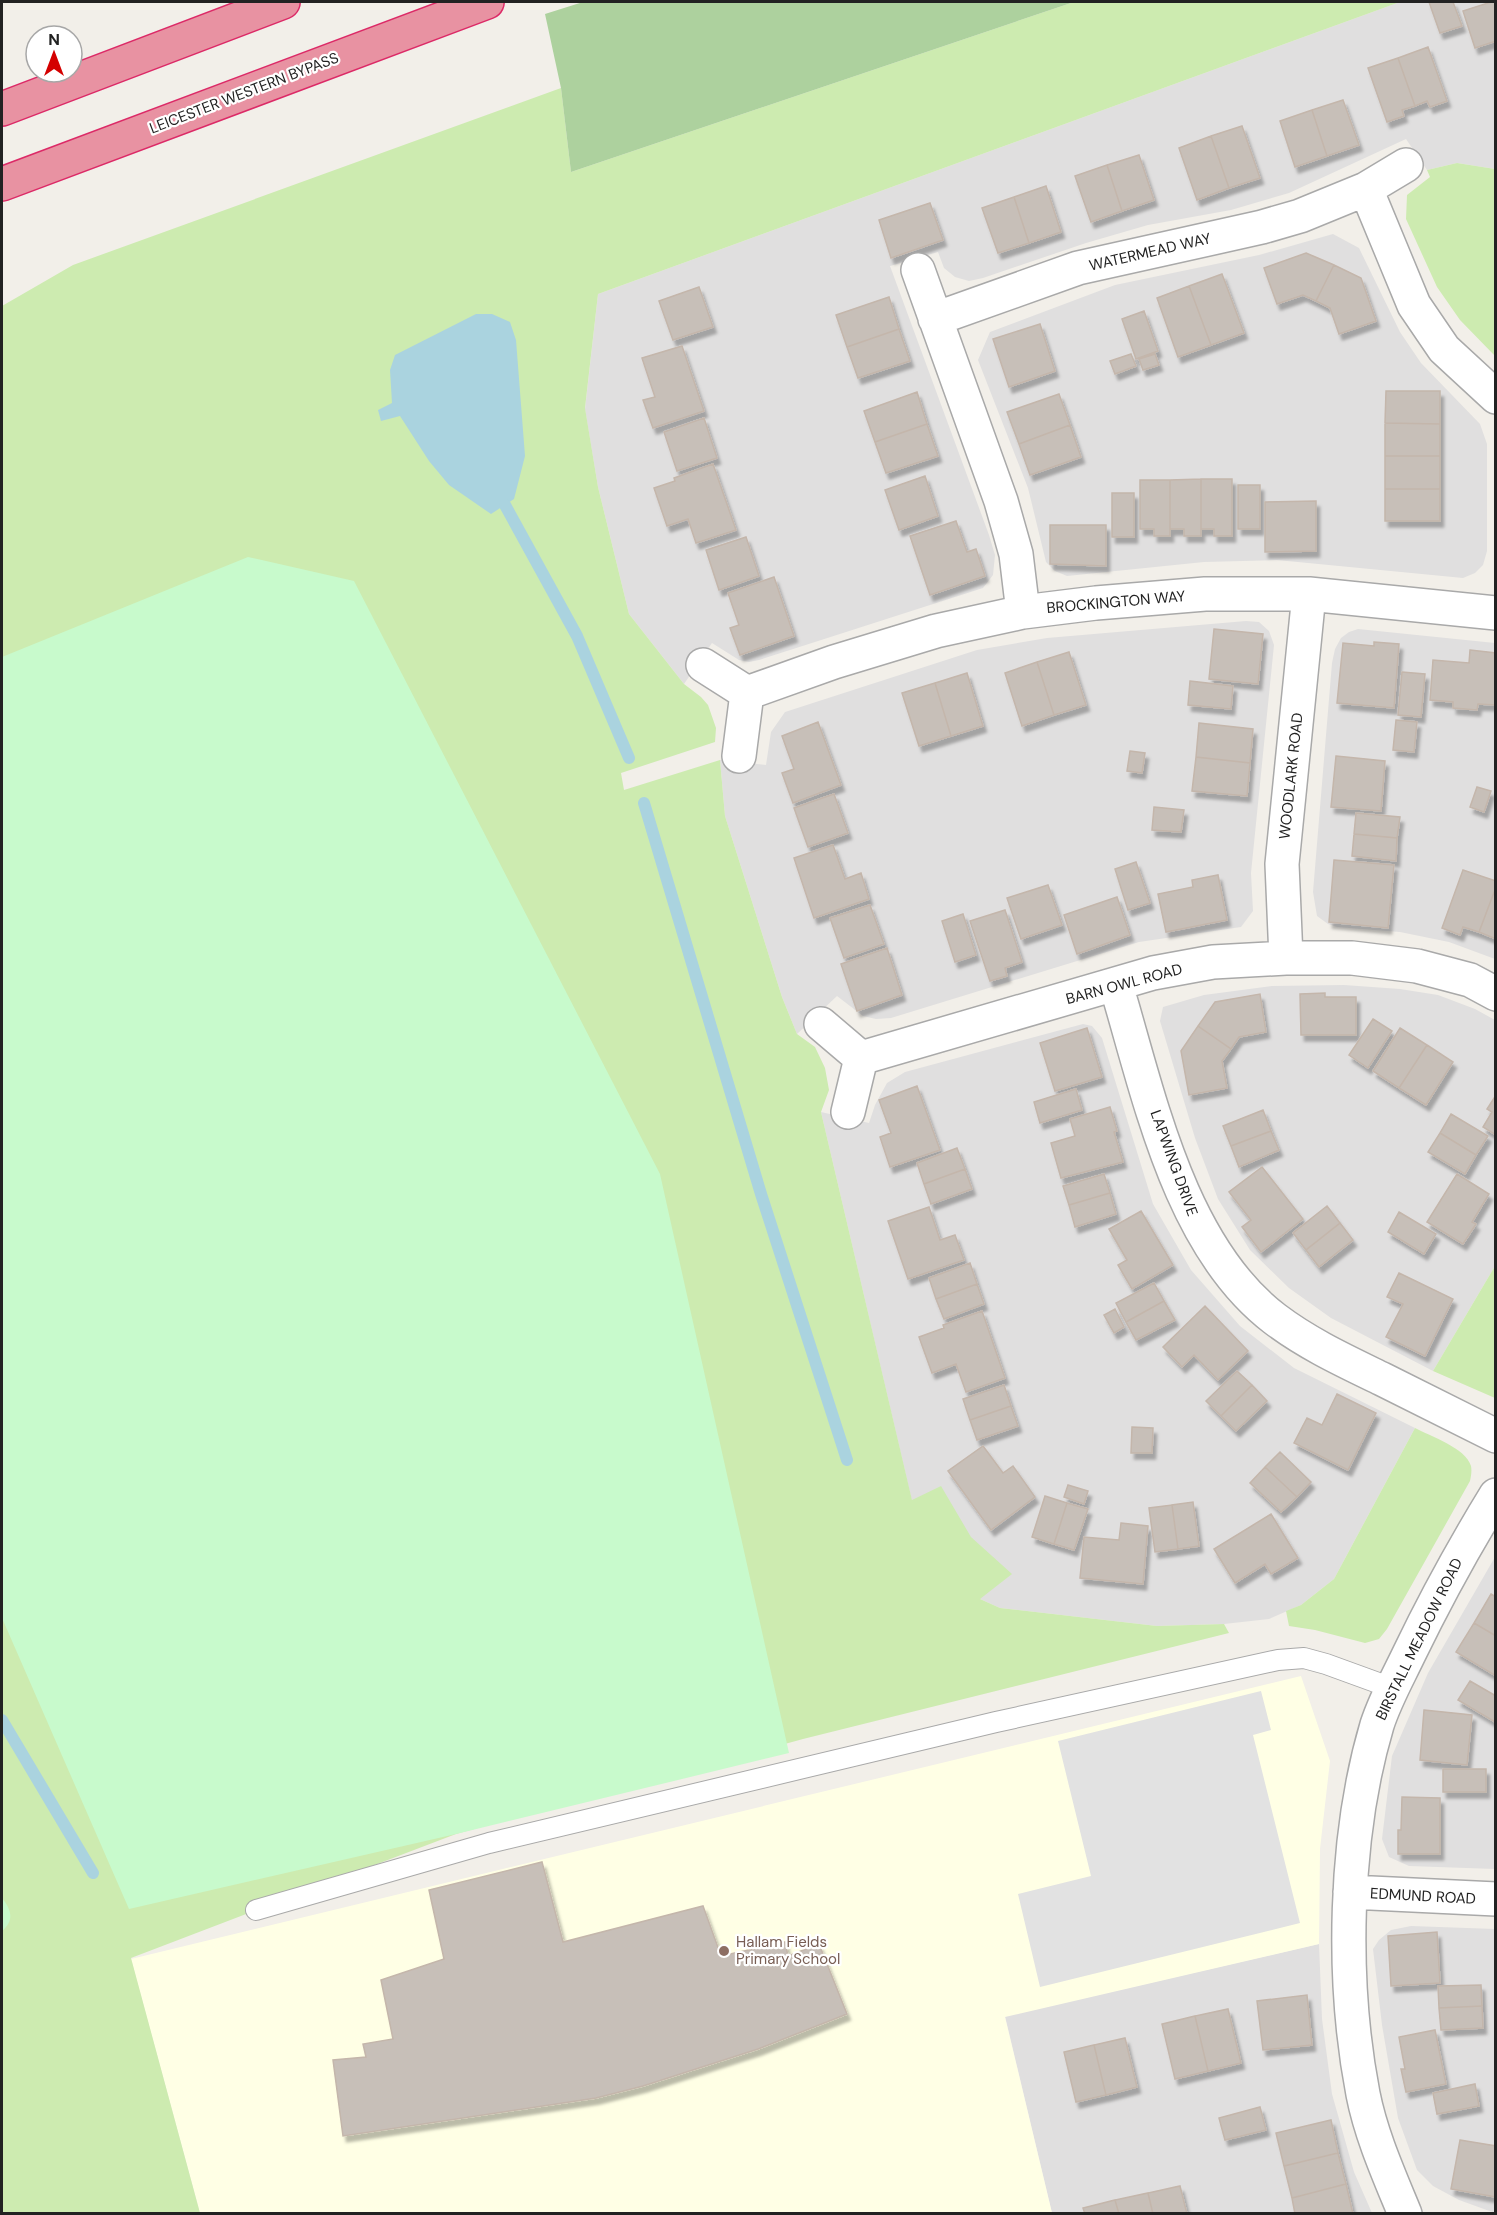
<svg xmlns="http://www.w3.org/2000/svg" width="1497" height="2215" font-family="'DM Sans',sans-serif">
	<defs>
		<filter id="shadow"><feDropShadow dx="3.5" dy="6" stdDeviation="1.5" flood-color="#0004"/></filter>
	</defs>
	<rect width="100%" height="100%" fill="#f2efe9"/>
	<path fill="#e0dfdf" d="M1400,2H1495V169L1457,163L1427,170L1406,139L1289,193L1231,210L1148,225L1086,243L983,278L969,281L955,277L944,268L938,252L890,266L989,535L995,555L993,575L983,588L759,660L749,662L739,660L712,643L684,684L629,614L598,487L585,409L598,294Z
		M1333,234L1359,248L1400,332L1421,363L1480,424L1487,444V551L1483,565L1475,573L1463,578L1277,560L1204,562L1067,576L1055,571L1046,562L1028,488L978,360L990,332L1115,285L1259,255Z
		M1246,621L1259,622L1269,631L1274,645L1251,873L1253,911L1241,927L1139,942L891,1018L876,1019L863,1016L837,996L797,1034L782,997L725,816L720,760L766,765L771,732L785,712L977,650L1047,638Z
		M1358,629L1495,643V959L1449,942L1400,932L1337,927L1328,924L1317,916L1313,892L1332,663L1335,649L1341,638L1349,632Z
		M1344,985L1400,989L1438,995L1475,1009L1495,1020V1266L1433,1371L1331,1318L1289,1288L1250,1250L1218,1199L1195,1138L1160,1021L1163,1007L1204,995L1272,986Z
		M1083,1024L1092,1026L1102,1038L1153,1204L1191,1270L1240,1326L1294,1368L1415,1428L1334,1579L1301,1605L1269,1619L1224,1624L1157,1626L1000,1608L980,1599L912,1501L821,1112L869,1123L875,1105L887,1083L905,1072Z
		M1495,1557V1869L1409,1866L1389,1857L1382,1839L1392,1756L1428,1673Z
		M1411,1926L1495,1929V2213L1459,2200L1433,2186L1417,2170L1398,2118L1382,2025L1373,1949L1379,1940L1391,1930Z
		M1319,1944L1322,2019L1332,2094L1354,2172L1372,2213H1052L1005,2016Z"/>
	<path fill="#ffffe5" d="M1301,1676L1330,1761L1320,1849L1319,1944L1005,2017L1052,2213H200L131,1959Z"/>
	<path fill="#cdebb0" d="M1074,2H1400L598,294L585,408L598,487L629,614L684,684L701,697L708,705L716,728L715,742L621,773L624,790L720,760L725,816L782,997L797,1034L815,1047L825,1068L829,1090L821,1112L912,1500L941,1486L971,1537L1012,1574L980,1599L1000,1608L1157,1626L1224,1624L1229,1633L803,1739L456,1834L131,1958L200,2213H2V306L73,265L561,88L571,172Z
		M1457,163L1495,169V356L1460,320L1437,287L1406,219L1407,195L1430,177L1427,170Z
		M1495,1266V1398L1433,1371Z
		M1415,1428C1430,1436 1466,1448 1471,1466C1472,1471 1471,1476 1470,1481L1387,1629L1379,1639L1365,1643L1315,1630L1289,1626L1286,1611L1301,1605L1334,1579Z"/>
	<path fill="#add19e" d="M583,2H1074L571,172L561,88L545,14Z"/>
	<path fill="#c8facc" d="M248,557L354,581L660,1174L789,1753L456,1834L129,1909L2,1618V657Z
		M2,1898C11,1909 15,1920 2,1931Z"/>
	<path fill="#e2e2e2" d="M1261,1691L1271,1730L1253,1735L1300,1923L1040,1987L1018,1894L1091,1876L1058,1741Z"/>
	<path fill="#aad3df" d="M476,314H492L510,322L516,340L525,456L514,499L491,514L449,485L429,461L400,416L381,421L378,410L392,403L390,370L395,355Z"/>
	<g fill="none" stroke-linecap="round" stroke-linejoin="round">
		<path stroke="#aad3df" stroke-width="12" d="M505,505L577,636L629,758
			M644,803L761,1194L847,1460
			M2,1720L93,1873"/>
	</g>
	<path fill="#c7bfb8" stroke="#c4b6ab" stroke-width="1.5" filter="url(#shadow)" d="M1429,2H1453L1462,26L1440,33Z
		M1491,2H1496V41L1475,48L1463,11Z
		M1428,47L1447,101L1430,107L1427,101L1415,106L1398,58Z
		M1398,58L1415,106L1402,110L1404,116L1387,122L1368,68Z
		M1343,100L1359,145L1327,156L1312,110Z
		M1312,110L1327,156L1295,167L1280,121Z
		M1242,126L1260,178L1229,188L1211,136Z
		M1211,136L1229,188L1197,200L1179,148Z
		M1139,155L1154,200L1122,211L1107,165Z
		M1107,165L1122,211L1091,222L1075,176Z
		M1046,186L1061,232L1029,243L1014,197Z
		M1014,197L1029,243L998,253L982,208Z
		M930,203L943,240L891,258L879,220Z
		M1306,253L1334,265L1316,301L1303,295L1277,304L1264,268Z
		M1334,265L1361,278L1376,321L1339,334L1330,308L1316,301Z
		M1222,274L1244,333L1211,345L1189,286Z
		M1189,286L1211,345L1178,357L1157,298Z
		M699,287L713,327L673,340L659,301Z
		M889,297L899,329L847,347L836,315Z
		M1144,311L1158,351L1136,359L1122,319Z
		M1040,324L1055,371L1009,387L993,339Z
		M899,329L910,361L858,378L847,347Z
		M682,346L704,411L653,428L643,400L655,397L642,358Z
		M1131,354L1136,366L1115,374L1110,361Z
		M1155,354L1159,365L1143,370L1139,359Z
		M1386,391H1440V424L1385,423Z
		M917,392L927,424L875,442L864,411Z
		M1059,394L1070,425L1019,444L1007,412Z
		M704,418L717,458L677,471L664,432Z
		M1385,423L1440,424V456H1385Z
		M927,424L938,456L886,473L875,442Z
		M1070,425L1081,457L1030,475L1019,444Z
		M1385,456H1440V489H1385Z
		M713,464L736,530L696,543L688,519L667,526L654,488L675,481L674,478Z
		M925,476L938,516L899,530L885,490Z
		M1201,479H1232V536H1214V529H1201Z
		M1201,479V536H1184V529H1170V480Z
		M1140,480H1170V536H1154V529H1140Z
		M1238,485H1260V529H1238Z
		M1385,489H1440V521H1385Z
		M1112,493H1134V537H1112Z
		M1316,501V551L1265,552V502Z
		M956,521L967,552L976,549L985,576L930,595L910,536Z
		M1050,525H1106V566L1050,564Z
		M746,537L759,576L719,590L706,550Z
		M774,577L794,636L740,655L730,628L739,625L728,593Z
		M1214,629L1263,634L1258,684L1209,679Z
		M1374,642L1399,644L1394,708L1337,703L1343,643L1374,646Z
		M1470,650L1496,653V705L1478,704L1477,710L1453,708V702L1430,700L1433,660L1469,663Z
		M1069,652L1086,705L1054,715L1037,662Z
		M1037,662L1054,715L1022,726L1005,673Z
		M1402,672L1425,674L1421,717L1398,715Z
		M967,673L983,726L951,736L935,683Z
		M1190,681L1233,686L1231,709L1188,705Z
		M935,683L951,736L919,746L902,693Z
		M1396,720L1417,722L1414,752L1393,750Z
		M818,722L841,785L793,803L782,773L794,769L782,736Z
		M1199,723L1253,729L1250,763L1196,757Z
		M1130,751L1145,753L1142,773L1127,771Z
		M1336,756L1385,761L1381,811L1331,807Z
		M1196,757L1250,763L1247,796L1192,791Z
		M1477,787L1491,791L1484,812L1470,807Z
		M834,794L848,833L808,847L794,808Z
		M1154,807L1184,810L1181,832L1152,830Z
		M1356,813L1400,817L1397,838L1354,834Z
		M1354,834L1397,838L1396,861L1352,856Z
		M833,845L845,879L861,873L869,899L814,918L794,858Z
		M1334,860L1394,865L1388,928L1329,922Z
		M1136,862L1150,903L1128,910L1115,869Z
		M1463,870L1496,881V887L1479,932L1463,927L1460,935L1442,928Z
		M1218,875L1227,920L1166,932L1158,894L1193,887L1192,880Z
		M1048,885L1062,925L1021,939L1007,898Z
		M1496,887V939L1479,932Z
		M1117,897L1130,935L1077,954L1064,915Z
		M870,905L884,944L844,958L830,918Z
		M1005,910L1022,962L1005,968L1007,976L990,981L970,921Z
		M963,914L976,955L955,962L942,921Z
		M887,948L902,995L857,1011L841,964Z
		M1325,993V997H1356V1035H1301L1300,994Z
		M1260,994L1266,1032L1239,1037L1231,1049L1198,1026L1215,1002Z
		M1373,1019L1392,1031L1368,1068L1349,1055Z
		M1198,1026L1231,1049L1222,1061L1227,1088L1189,1095L1181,1051Z
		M1087,1028L1102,1077L1055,1091L1040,1043Z
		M1400,1028L1427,1045L1399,1088L1373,1071Z
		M1427,1045L1453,1062L1426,1105L1399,1088Z
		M917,1086L940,1150L890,1167L880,1137L891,1133L879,1100Z
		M1076,1089L1082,1110L1040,1123L1034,1102Z
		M1496,1095V1135L1483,1127L1492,1112L1487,1109Z
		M1110,1107L1117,1131L1114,1132L1123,1162L1061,1178L1051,1143L1075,1136L1070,1119Z
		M1263,1110L1271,1131L1231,1146L1223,1126Z
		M1451,1114L1488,1136L1476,1155L1440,1133Z
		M1271,1131L1279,1150L1239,1167L1231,1146Z
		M1440,1133L1476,1155L1465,1174L1428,1152Z
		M957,1148L965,1169L924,1184L917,1163Z
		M1262,1167L1303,1219L1261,1252L1242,1227L1251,1220L1229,1192Z
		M965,1169L972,1189L931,1204L924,1184Z
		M1104,1174L1110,1193L1069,1205L1063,1186Z
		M1457,1174L1489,1194L1472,1222L1476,1224L1463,1244L1427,1222Z
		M1110,1193L1116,1214L1075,1227L1069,1205Z
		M1327,1206L1340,1223L1306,1250L1293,1233Z
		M929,1207L940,1240L955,1235L964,1260L908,1279L888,1221Z
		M1141,1211L1173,1265L1132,1289L1118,1265L1127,1260L1109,1229Z
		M1399,1212L1436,1234L1424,1254L1388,1232Z
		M1340,1223L1353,1240L1319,1267L1306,1250Z
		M970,1263L977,1284L936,1299L929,1278Z
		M1399,1273L1453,1299L1425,1356L1386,1337L1403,1304L1387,1297Z
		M1154,1283L1164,1301L1126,1322L1116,1303Z
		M977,1284L984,1304L944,1319L936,1299Z
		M1164,1301L1175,1320L1136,1340L1126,1322Z
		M1205,1306L1248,1351L1218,1380L1194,1355L1182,1367L1163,1347Z
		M1115,1309L1124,1327L1114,1333L1104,1315Z
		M982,1311L1005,1378L966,1392L956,1364L932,1373L919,1337L944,1328L943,1325Z
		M1237,1371L1252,1385L1221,1416L1206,1401Z
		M1004,1385L1011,1406L970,1420L963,1399Z
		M1252,1385L1267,1401L1236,1431L1221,1416Z
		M1337,1394L1376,1413L1348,1470L1294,1443L1307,1418L1322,1425Z
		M1011,1406L1018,1426L977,1440L970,1420Z
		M1132,1427L1153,1428L1152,1453H1131Z
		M983,1446L1003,1473L1013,1466L1035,1497L991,1530L948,1471Z
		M1280,1452L1311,1482L1297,1497L1265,1467Z
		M1265,1467L1297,1497L1281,1512L1250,1483Z
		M1068,1485L1088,1491L1084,1504L1064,1497Z
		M1045,1496L1067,1503L1054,1544L1032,1537Z
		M1193,1502L1199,1546L1178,1549L1172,1505Z
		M1067,1503L1088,1509L1074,1550L1054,1544Z
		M1172,1505L1178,1549L1155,1552L1149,1508Z
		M1271,1514L1298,1558L1271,1574L1265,1564L1235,1583L1214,1549Z
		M1121,1523L1148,1526L1143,1584L1080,1578L1084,1537L1119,1540Z
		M1491,1594L1496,1597V1636L1474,1623Z
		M1474,1623L1496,1636V1676L1456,1652Z
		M1470,1681L1496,1696L1495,1722L1458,1700Z
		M1424,1710L1472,1715L1467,1765L1420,1760Z
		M1443,1769H1486V1792H1443Z
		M1402,1797L1440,1798V1854H1398V1830H1401Z
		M542,1862L563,1942L703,1906L721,1956L785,1942L788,1956L819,1944L847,2014L758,2049L643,2086L596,2098L343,2136L333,2060L366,2057L363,2044L393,2039L381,1980L444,1959L429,1890Z
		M1437,1932L1440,1983L1391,1986L1388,1936Z
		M1481,1985L1482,2006L1439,2008L1438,1986Z
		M1307,1995L1312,2045L1263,2050L1257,2001Z
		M1482,2006L1483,2028L1441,2030L1439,2008Z
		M1228,2009L1241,2063L1208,2071L1195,2016Z
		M1195,2016L1208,2071L1175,2079L1162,2024Z
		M1435,2030L1446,2084L1406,2092L1401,2069H1405L1399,2037Z
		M1125,2038L1137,2087L1106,2095L1094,2045Z
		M1094,2045L1106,2095L1076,2102L1064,2052Z
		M1475,2084L1479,2106L1437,2114L1433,2093Z
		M1260,2107L1266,2130L1225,2140L1219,2118Z
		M1331,2120L1338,2153L1284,2166L1276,2133Z
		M1460,2140L1496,2146V2197L1451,2189Z
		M1338,2153L1346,2184L1292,2198L1284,2166Z
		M1346,2184L1353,2214H1295L1292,2198Z
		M1180,2186L1187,2214H1153L1148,2193Z
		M1148,2193L1153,2214H1119L1115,2200Z
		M1115,2200L1119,2214H1085L1083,2208Z"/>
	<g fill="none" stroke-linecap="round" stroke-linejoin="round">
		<g stroke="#a9a9a9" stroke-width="22">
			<path id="lane" d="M256,1910L489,1843L996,1722L1278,1660L1304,1658L1326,1664L1392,1688"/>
		</g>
		<g stroke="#a9a9a9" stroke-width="36">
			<path id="street" d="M1366,189L1414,305L1444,349L1496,397
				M918,270L1001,501L1016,554L1023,612
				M935,319L1078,268L1262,227L1300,216L1366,189L1406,165
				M703,665L747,693L739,756
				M747,693L834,662L936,631L1023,612L1096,603L1205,594H1309L1496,613
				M1286,958L1282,864L1309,594
				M1116,985C1149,1095 1179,1246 1275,1319C1308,1344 1345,1361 1382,1379C1420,1398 1458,1417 1496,1436
				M821,1024L861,1058L848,1112
				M861,1058L1153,973L1213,962L1286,958H1352L1417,966L1470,980L1496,994
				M1350,1892L1496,1899
				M1405,2214C1389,2175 1371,2135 1363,2094C1341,1980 1344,1836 1377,1725C1385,1700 1398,1677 1409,1654C1435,1600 1464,1547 1496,1495"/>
		</g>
		<g stroke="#dc2a67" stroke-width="36">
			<path id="highway" d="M2,109L283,2
				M2,184L487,2"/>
		</g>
		<use href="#lane" stroke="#fff" stroke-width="20"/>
		<use href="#street" stroke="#fff" stroke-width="33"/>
		<use href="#highway" stroke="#e892a2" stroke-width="33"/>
	</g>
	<circle fill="#8d6e63" stroke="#fff" stroke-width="2" cx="724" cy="1951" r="6"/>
	<g text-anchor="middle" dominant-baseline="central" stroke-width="4.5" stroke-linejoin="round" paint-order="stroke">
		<g font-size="15" fill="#222" stroke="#fff">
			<text transform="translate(244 93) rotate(-21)">LEICESTER WESTERN BYPASS</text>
			<text transform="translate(1150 252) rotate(-13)">WATERMEAD WAY</text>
			<text transform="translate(1116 602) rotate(-5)">BROCKINGTON WAY</text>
			<text transform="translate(1291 776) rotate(-84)">WOODLARK ROAD</text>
			<text transform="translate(1124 984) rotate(-15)">BARN OWL ROAD</text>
			<text transform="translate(1174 1163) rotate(70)">LAPWING DRIVE</text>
			<text transform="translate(1419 1639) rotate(-64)">BIRSTALL MEADOW ROAD</text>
			<text transform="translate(1423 1896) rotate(3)">EDMUND ROAD</text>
		</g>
		<g font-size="15" fill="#785e54" stroke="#fff" text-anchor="start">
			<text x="736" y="1942">Hallam Fields<tspan x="736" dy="17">Primary School</tspan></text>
		</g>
	</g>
	<rect width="1497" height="2215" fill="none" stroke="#222222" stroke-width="6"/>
	<g transform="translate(54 54)"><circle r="28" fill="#ffffff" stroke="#a7a7a7" stroke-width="1.5"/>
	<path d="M0-4.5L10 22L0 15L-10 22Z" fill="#d40000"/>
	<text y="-9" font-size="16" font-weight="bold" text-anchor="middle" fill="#222222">N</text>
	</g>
</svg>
